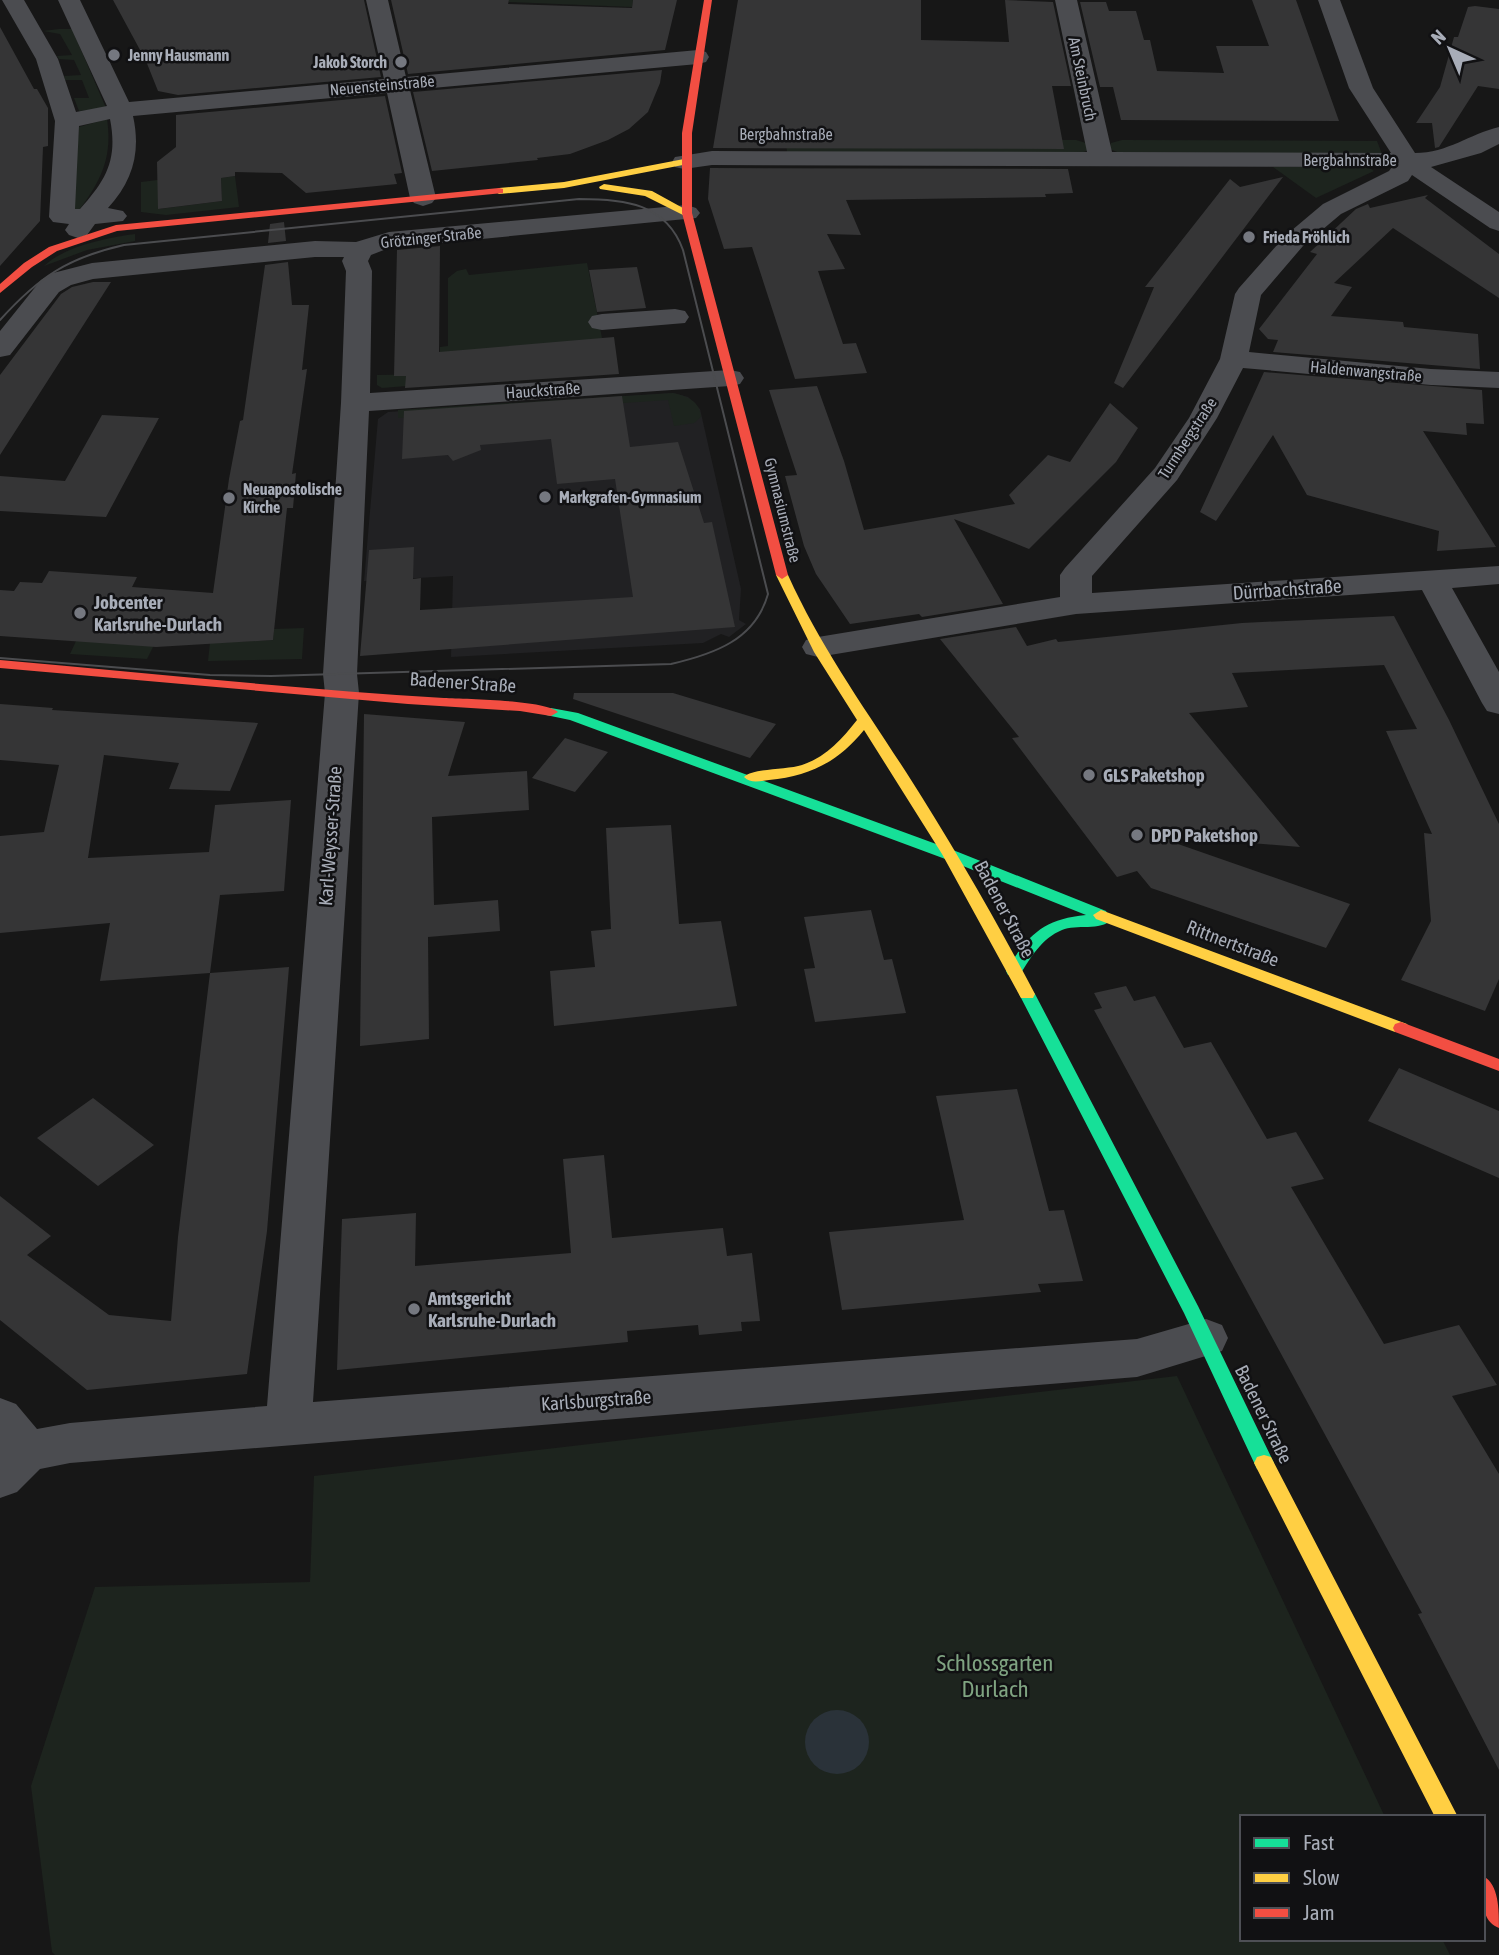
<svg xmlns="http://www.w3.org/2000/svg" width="1499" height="1955" font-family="'Asap Condensed',sans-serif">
	<rect width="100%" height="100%" fill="#171717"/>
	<path fill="#212123" d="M673,393L688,397L700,409L741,589L739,620L746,624L729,637L721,634L703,643L451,657L453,576L364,581L378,419L388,412Z"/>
	<path fill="#1d241e" d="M509,0H633L632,7L509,2Z
		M59,29H72L106,108L79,111L74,98H89L82,80H65L64,76L81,75L74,60L59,59L57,56L72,55L60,34L43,31Z
		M107,119C113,159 100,182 77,213L72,212L79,127Z
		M786,140H1076L1086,143L1089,150L1081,153H787Z
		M1122,140L1377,141L1382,154L1117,152L1110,149L1111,143Z
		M1273,167H1368L1374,171L1316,198Z
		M235,176L239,207L166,215L141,212V182L166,179L159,209L222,201L221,178Z
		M135,234V241L87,250L44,266C65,246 106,238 135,234Z
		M587,263L602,338L531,376L382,388L377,385V375L440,374V347L448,346V278L457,271L466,269L469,275Z
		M673,393C687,396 700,401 701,417L694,423L674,426L668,400L398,418V410Z
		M304,628L302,659L208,661L210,643L273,640L274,629Z
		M76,641L155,643L147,659L70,654Z
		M1177,1376L1385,1817H1242V1939H1442L1450,1955H55L52,1952L31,1786L95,1587L310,1582L314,1476Z"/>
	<path fill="#2a3239" d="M805 1742a32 32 0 1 1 64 0a32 32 0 1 1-64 0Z"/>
	<path fill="#353536" d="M113,0H364L381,77L178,95L158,91L146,61Z
		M391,0H509L508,4L632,8L633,0H677L665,50L408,74Z
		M738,0H921V40L1009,42L1005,0L1053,2L1071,86H1052L1064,149L713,148Z
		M1252,0H1296L1339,121L1121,120L1113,87H1100L1080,2H1106L1109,11H1136L1144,40H1150L1157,71L1224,73L1216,46H1269Z
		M1475,6L1499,9V89L1478,86L1439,147L1435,148L1432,123H1416L1440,87L1454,37H1458L1468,7Z
		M0,27L34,89H37L48,108V146L43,147L40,221L0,266Z
		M662,70L660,83L648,112L629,129L608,140L570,154L537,158L538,160L432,171L413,92Z
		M385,96L402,173L394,174L397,184L306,193L282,173L235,172V176L221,178L222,201L158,209L157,162L176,147V115Z
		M710,168L1068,169L1073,193L1045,194L1046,197L846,200L861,235L827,234L845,269L818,271L843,344L856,343L867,373L795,379L752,247L724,249L708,199Z
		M1283,177L1123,388L1114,383L1154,287H1145L1230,179L1240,187Z
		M1428,195L1425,198L1499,254V298L1393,228L1334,283L1352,287L1331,316L1403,322L1404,327L1478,334L1480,369L1273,352L1278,340L1268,339L1259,329L1317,254L1310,252L1356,209L1368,204L1370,208Z
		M284,222L286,241L268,243L270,224Z
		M440,246L439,352L614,337L619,374L405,388L406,376H394L397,250Z
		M288,262L292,305H309L302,370L307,369L292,474L296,473L293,508H287L273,640L156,647L0,636V590L14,591L20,582L42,583L49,571L137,577L132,587L213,593L229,479L240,421L243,420L265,265Z
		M637,267L646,308L597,312L589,270Z
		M93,282H111L0,455V375L61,294L72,287Z
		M1264,372L1482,390L1484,424L1466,423L1467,435L1423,431L1496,547L1437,551L1439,531L1307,495L1273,435L1216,521L1200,512Z
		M817,386L844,461L864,530L1015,504L1009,495L1048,455L1070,462L1110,403L1138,428L1116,462L1029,549L954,519L1003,604L922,617L919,614L850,624L816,574L804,546L785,476L797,475L769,390Z
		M622,396L630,447L678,442L704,523L712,522L735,627L360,656L369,550L414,547L413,579L421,578L420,610L633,597L615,479L557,484L551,439L480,445L481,450L453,461L448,455L402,459L404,411Z
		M102,415L159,418L106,517L0,511V476L65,481Z
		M1394,616L1449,720L1499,824V979L1485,1011L1401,980L1431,921L1424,833L1432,834L1386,731L1417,729L1384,665L1232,673L1248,707L1189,713L1300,847L1180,837L1178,844L1350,904L1326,948L1151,888L1137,871L1117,877L1012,738L1019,737L940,639L1016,627L1027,646L1056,639L1058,642L1242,623Z
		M574,693H673L776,724L750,758L573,699Z
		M0,704L53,708L52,710L258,723L230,791L169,789L179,763L104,755L88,858L209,852L215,805L291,800L284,891L220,895L210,973L100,981L110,923L0,933V836L44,832L59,765L0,760Z
		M364,714L465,722L448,776L527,771L529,810L432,817L434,905L498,900L500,931L428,937L429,1039L360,1046Z
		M565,738L608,752L575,792L532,778Z
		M671,825L679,924L721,921L737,1006L554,1026L550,971L595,967L591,931L611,929L606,828Z
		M871,910L884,960L892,959L906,1013L815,1022L804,969L815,968L804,917Z
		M289,967L267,1231L247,1374L87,1390L0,1320V1196L51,1236L27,1255L109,1315L171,1321L178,1237L210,973Z
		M1126,986L1134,1001L1155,996L1184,1048L1211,1042L1267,1139L1296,1132L1324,1179L1291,1187L1384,1344L1459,1325L1497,1385L1452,1396L1499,1474V1770L1418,1614L1422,1613L1094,1010L1102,1008L1094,993Z
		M1399,1068L1499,1111V1178L1368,1121Z
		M1017,1089L1049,1211L1064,1210L1083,1281L1038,1284L1041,1292L842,1310L829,1232L964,1220L936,1096Z
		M93,1098L154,1145L98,1186L37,1138Z
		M604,1155L612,1238L723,1228L727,1256L752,1253L760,1321L741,1322L742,1331L699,1335L698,1325L627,1331L628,1342L337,1370L342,1219L416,1213L415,1266L571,1253L563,1159Z"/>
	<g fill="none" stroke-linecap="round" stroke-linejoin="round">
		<path fill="#4b4c50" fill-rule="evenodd" d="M2,0H24L58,59L76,112L107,106L58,0H80L129,102L384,79L366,0H388L406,77L698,50L706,52L709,57L706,62L698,64L410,90L436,198L432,203L423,206L414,203L410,198L387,93L133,116C141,152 133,181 108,208L123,211L127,216L123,221L95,224L87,235L78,238L69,235L65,230L69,224L53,222L49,217L55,121L36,59ZM110,119C118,160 106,180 80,209H75L79,126Z
			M1055,0H1077L1112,152L1391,153L1349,88L1318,0H1340L1373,88L1415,153C1448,153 1469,134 1499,127V144L1481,153L1431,167L1499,212V231L1490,228L1412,175L1408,181L1341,214L1303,246L1261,295L1249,352L1431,369L1499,372V388L1431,385L1243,368L1217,418L1177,480L1092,576V593L1499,566V584L1452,588L1499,672V714L1487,711L1482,703L1422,590L1076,614L818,657L806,654L802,647L806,640L818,637L1060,597V575L1065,568L1155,468L1189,418L1220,359L1235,294L1239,288L1285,236L1323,204L1389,171L1392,167L712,165L684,169L675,167L672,162L675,157L712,151L1087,152Z
			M687,205L696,208L700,213L696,218L389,248L371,255L368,261L372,271L370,393L730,370L740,372L744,378L740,384L730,386L369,411L357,674L359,693L313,1402L1137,1339L1206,1319L1222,1325L1228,1338L1222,1351L1137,1377L70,1463L40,1469L17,1492L0,1498V1398L16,1404L37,1429L70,1423L267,1406L325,693L323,674L341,403L346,271L342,261L344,257H315L93,279L71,285L59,292L10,355L0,357V331L41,280L53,273L92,263L315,241L356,242L389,232Z
			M675,309L685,311L689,317L685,323L602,330L592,328L588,322L592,316L602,314Z"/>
		<path fill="#16e098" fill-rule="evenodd" d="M551,708L578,713L958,852L1106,911L1111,920C1101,931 1076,924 1062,930C1042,938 1030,958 1020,975H1008L1006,971L1008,967C1030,933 1045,919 1086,915L948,860L570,720L546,715L544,712Z
			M1027,988L1035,994L1198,1306L1274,1463L1271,1469L1264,1471L1257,1469L1184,1313L1019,994Z"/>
		<path fill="#ffcf43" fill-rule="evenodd" d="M684,159L689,162L688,164L564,188L499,194L494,191L499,188L564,182Z
			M604,184L652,191L692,213L683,215L645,196L600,189L599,187Z
			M782,571L788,575C820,646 864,707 906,772C952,844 995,918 1035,994L1033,998H1021L942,854L864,730C838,762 810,776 769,780C760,781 751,784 744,777C753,768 787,770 802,765C826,757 842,739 857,720L814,652L776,575Z
			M1101,910L1407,1024L1409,1028L1407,1032H1395L1096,919L1093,915Z
			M1264,1455L1271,1457L1458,1817H1435L1254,1463L1257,1457Z"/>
		<path fill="#f24e42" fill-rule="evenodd" d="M704,0H712L692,133V213L788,575L782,579L776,575L682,213V133Z
			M499,188L503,189V193L117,231L57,251L32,267L0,293V284L24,263L49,247L116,225Z
			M0,660C148,673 296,689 444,698C465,699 546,700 558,712L551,716L520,711L408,704L0,668Z
			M1401,1022L1499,1059V1071L1395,1032L1393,1028L1395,1024Z
			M1483,1876C1499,1884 1499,1910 1499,1928C1479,1920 1483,1895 1483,1876Z"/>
		<path stroke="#4b4c4f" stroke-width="2" d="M0,320C39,277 67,258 124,245L579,199C624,199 666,203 683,250L768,594C755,640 714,654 671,664L271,676L210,675L0,658"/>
	</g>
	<g fill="#757880" stroke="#111113" stroke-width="2.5">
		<circle cx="114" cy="55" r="7"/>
		<circle cx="401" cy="62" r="7"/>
		<circle cx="1249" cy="237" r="7"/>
		<circle cx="545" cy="497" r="7"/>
		<circle cx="229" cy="498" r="7"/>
		<circle cx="80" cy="613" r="7"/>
		<circle cx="1089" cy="775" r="7"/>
		<circle cx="1137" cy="835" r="7"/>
		<circle cx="414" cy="1309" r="7"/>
	</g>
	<g text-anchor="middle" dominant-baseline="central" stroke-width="5" stroke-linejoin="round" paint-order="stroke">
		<g font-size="16" font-weight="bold" fill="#a8adb8" stroke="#111113" text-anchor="start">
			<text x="128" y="55">Jenny Hausmann</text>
			<text x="387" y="62" text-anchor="end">Jakob Storch</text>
			<text x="1263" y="237">Frieda Fröhlich</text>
			<text x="243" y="489">Neuapostolische<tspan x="243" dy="18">Kirche</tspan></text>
			<text x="559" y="497">Markgrafen-Gymnasium</text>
		</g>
		<g font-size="16" fill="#a8adb8" stroke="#111113">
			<text transform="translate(1083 79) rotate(78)">Am Steinbruch</text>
			<text transform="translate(382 85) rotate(-5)">Neuensteinstraße</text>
			<text x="786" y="134">Bergbahnstraße</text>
			<text x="1350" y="160">Bergbahnstraße</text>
			<text transform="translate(431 237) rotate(-6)">Grötzinger Straße</text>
			<text transform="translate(1366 371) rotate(5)">Haldenwangstraße</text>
			<text transform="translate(543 390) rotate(-4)">Hauckstraße</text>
			<text transform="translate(1187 438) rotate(-57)">Turmbergstraße</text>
			<text transform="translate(783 510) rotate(76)">Gymnasiumstraße</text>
		</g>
		<g font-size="19" fill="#a8adb8" stroke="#111113">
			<text transform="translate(1287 589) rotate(-4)">Dürrbachstraße</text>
			<text transform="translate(463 682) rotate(4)">Badener Straße</text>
			<text transform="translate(330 836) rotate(-86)">Karl-Weysser-Straße</text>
			<text transform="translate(1005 909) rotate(62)">Badener Straße</text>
			<text transform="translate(1233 943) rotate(21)">Rittnertstraße</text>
			<text transform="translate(596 1400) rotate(-4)">Karlsburgstraße</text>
			<text transform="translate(1264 1414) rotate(64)">Badener Straße</text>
		</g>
		<g font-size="19" font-weight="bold" fill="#a8adb8" stroke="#111113" text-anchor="start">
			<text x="94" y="602">Jobcenter<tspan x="94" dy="22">Karlsruhe-Durlach</tspan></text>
			<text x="1103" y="775">GLS Paketshop</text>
			<text x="1151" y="835">DPD Paketshop</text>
			<text x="428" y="1298">Amtsgericht<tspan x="428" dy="22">Karlsruhe-Durlach</tspan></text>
		</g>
		<g font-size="23" fill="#7fa381" stroke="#111113">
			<text x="995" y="1663">Schlossgarten<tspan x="995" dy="26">Durlach</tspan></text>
		</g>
	</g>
	<rect x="1240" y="1815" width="245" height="126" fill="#111113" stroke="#4d4f55" stroke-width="2"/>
	<rect x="1254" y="1838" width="35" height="10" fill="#16e098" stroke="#4d4f55" stroke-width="2"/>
	<text x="1303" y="1850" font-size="21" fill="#a8adb8">Fast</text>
	<rect x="1254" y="1873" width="35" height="10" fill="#ffcf43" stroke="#4d4f55" stroke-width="2"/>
	<text x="1303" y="1885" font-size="21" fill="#a8adb8">Slow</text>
	<rect x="1254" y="1908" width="35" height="10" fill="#f24e42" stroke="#4d4f55" stroke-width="2"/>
	<text x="1303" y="1920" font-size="21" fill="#a8adb8">Jam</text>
	<g transform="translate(1450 49) rotate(316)" stroke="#111113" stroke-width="5" paint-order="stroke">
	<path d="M0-5L12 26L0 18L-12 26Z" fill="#a8adb8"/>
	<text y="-10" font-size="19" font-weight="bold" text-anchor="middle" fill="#a8adb8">N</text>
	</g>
</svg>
